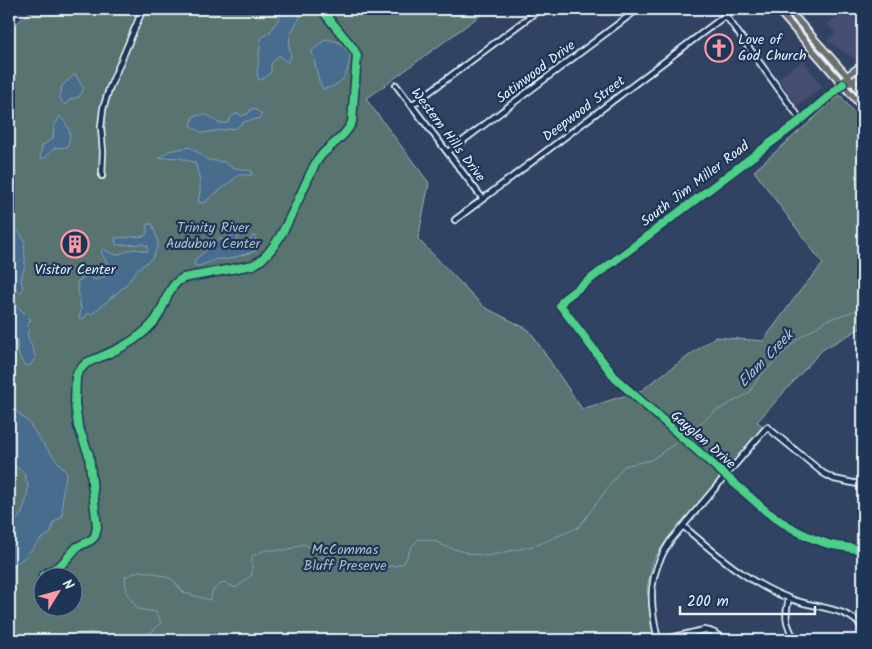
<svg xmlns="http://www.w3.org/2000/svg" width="872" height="649" font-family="Kalam,sans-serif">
	<rect width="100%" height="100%" fill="#324263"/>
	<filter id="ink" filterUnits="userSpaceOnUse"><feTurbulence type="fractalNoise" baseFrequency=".02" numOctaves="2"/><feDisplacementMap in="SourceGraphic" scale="10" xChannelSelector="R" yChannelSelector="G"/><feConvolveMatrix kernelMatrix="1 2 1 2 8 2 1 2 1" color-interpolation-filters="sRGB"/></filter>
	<g filter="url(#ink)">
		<path fill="#444e6f" d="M848,9L862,27H863V59L859,62L827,40L836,33L827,24Z
			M804,60L822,87L797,106L778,78Z"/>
		<path fill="#59736f" stroke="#a0b2b4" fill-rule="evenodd" d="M35,9H489L366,99L429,183L418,239L484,307L529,330L582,409L643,390L648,385L715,337L763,341L803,287L823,264L754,171L840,95L863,124V328L859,329L822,350L757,422L763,426L666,541L653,561L647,588L655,640H9V29ZM42,576H72V606H42Z"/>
		<path fill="#466c8e" stroke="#87a1b8" d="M285,9H298L300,18C290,33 287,39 291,57L287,62L279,55L271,64V72L265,78L259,80L257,75L261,38L270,32Z
			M326,39L339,42L350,54C349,73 343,86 323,89L319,81L312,51Z
			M75,74L84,89L79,97L71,99L65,105L60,99L62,86Z
			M252,108L261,113L260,118L244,122L236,128L202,133L191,126L193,117C204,113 209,114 218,123H228L231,117L238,113L241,116L248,114Z
			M60,116C69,127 73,133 67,147L54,148L45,158H40L42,146L53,138L54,127Z
			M190,147L208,160L224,162L232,167L252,171V175H239L204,203L198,202C202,187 200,177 195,163C182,157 172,157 158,158L169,151Z
			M9,223L18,230L25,242C23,252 26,256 25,263C24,273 19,277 23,288L21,293L13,288L9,283Z
			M147,224H152L157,238L158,246L152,258L137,270L126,285L92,314H87L85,318L79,319L81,310L77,282L89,275L95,280L106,276L110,268L101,252L104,249C120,261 122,250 135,249C138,249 144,251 147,252L148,246L143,244L116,245L115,238L145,236L147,233Z
			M235,230L237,233L238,245L244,248L250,244L252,236L256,237V251L228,259H217L199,266L194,265L195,260L219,239L228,240Z
			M9,298L31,320L26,325L29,329L27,334L36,358L29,366L24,365C19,356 16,351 18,341L9,335Z
			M9,405L11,406L29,423L40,440L67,473L63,487L62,517L53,523L51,533L41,539L26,556L9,569V530L22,513L27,497L28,485L24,473L9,461Z"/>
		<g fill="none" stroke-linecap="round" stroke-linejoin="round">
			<path stroke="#87a1b8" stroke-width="1" d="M687,433L716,411L749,393L759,377L798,339L827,320L863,308
				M78,640V634L92,632L99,640
				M138,640L153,631L161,623L156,612L138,609L127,594L125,577L139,571L154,573L172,579L184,593L210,600L213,590L224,582L236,588L252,575V556L265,550H287L303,544L313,548L322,557L366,566H395L404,563L412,546L419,539L435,541L444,546L471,554L488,556L537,545L579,527L624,466L651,460L676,443"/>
			<g stroke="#e8f1f8" stroke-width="8">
				<path id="minor" d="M721,9L801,120
					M843,84L801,120L564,299L560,305L616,379L767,512C786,526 805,537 828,544C839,547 852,547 863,551
					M396,85L483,199
					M412,105L540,9
					M448,152L638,9
					M102,176L103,152L101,127L103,109L109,89L143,9
					M455,220L726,15
					M683,526C716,554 749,584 791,599C813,608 851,607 863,629
					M789,599C784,617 786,624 795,640
					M658,640C649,601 647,575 671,540L767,427L823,473L834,479L863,485
					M662,640L704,630C712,631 717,633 722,640"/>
			</g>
			<g stroke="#e8f1f8" stroke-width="9">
				<path id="major" d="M777,9L863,108
					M788,9L863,94
					M850,83L863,74
					M843,84L847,76L863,64"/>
			</g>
			<use href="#minor" stroke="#1d3557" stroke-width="4.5"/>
			<use href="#major" stroke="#6c706d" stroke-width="5.5"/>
			<g stroke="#1d3557" stroke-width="11">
				<path id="cycleway" d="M843,84L801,120L564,299L560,305L616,379L767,512C786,526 805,537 828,544C839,547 852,547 863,551
					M43,576L62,564L77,547L91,540L95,536L97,527L89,455L78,426L75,403L76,377L78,372L86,363C110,353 136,343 153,323C166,309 165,287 183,278L253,265C282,252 301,187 318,159C328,146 345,138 352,122L357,55L353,48L321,9"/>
			</g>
			<use href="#cycleway" stroke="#4dcf88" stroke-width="8"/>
		</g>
	</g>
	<defs>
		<g id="church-ring" transform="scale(1.4375)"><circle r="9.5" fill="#1d3557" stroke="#ff9aa2" stroke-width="1.5"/><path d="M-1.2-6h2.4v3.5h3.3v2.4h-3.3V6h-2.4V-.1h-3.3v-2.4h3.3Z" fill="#ff9aa2"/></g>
		<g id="building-ring" transform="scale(1.4375)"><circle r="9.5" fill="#1d3557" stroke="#ff9aa2" stroke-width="1.5"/><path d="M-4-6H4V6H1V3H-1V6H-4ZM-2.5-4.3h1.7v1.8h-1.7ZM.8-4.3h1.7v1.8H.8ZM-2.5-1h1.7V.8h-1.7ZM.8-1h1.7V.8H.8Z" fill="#ff9aa2"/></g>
	</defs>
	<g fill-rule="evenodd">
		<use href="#church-ring" x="719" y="48"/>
		<use href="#building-ring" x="75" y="244"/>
	</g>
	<g text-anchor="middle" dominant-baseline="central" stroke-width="4.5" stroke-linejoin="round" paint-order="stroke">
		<g font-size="14" fill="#e8f1f8" stroke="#1d3557" text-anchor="start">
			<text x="738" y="40">Love of<tspan x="738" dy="16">God Church</tspan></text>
			<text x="75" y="270" text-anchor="middle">Visitor Center</text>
		</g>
		<g font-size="14" fill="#e8f1f8" stroke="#1d3557">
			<text transform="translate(536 72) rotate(-37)">Satinwood Drive</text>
			<text transform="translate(584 109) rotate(-37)">Deepwood Street</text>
			<text transform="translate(448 135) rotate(53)">Western Hills Drive</text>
			<text transform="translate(695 184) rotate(-37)">South Jim Miller Road</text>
			<text transform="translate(703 440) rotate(41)">Gayglen Drive</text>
		</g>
		<g font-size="14" fill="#afbfc1" stroke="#1d3557">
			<text x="213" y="228">Trinity River<tspan x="213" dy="16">Audubon Center</tspan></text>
			<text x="345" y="550">McCommas<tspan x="345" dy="16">Bluff Preserve</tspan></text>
		</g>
		<g font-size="15" font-style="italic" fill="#afc2d3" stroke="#1d3557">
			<text transform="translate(766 359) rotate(-46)">Elam Creek</text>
		</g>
	</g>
	<rect width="872" height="649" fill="none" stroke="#1d3557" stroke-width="30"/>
	<rect x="15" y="15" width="842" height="619" fill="none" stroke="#e8f1f8" stroke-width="2" filter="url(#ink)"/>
	<g transform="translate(58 592) rotate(53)"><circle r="24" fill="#1d3557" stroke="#6e8097"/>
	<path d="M0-4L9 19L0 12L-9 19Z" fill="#ff9aa2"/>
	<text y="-8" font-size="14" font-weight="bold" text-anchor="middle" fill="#e8f1f8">N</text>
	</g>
	<path d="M680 606v8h135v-8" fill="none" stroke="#e8f1f8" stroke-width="2.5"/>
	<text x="687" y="606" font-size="15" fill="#e8f1f8" stroke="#1d3557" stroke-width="4" paint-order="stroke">200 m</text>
</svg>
